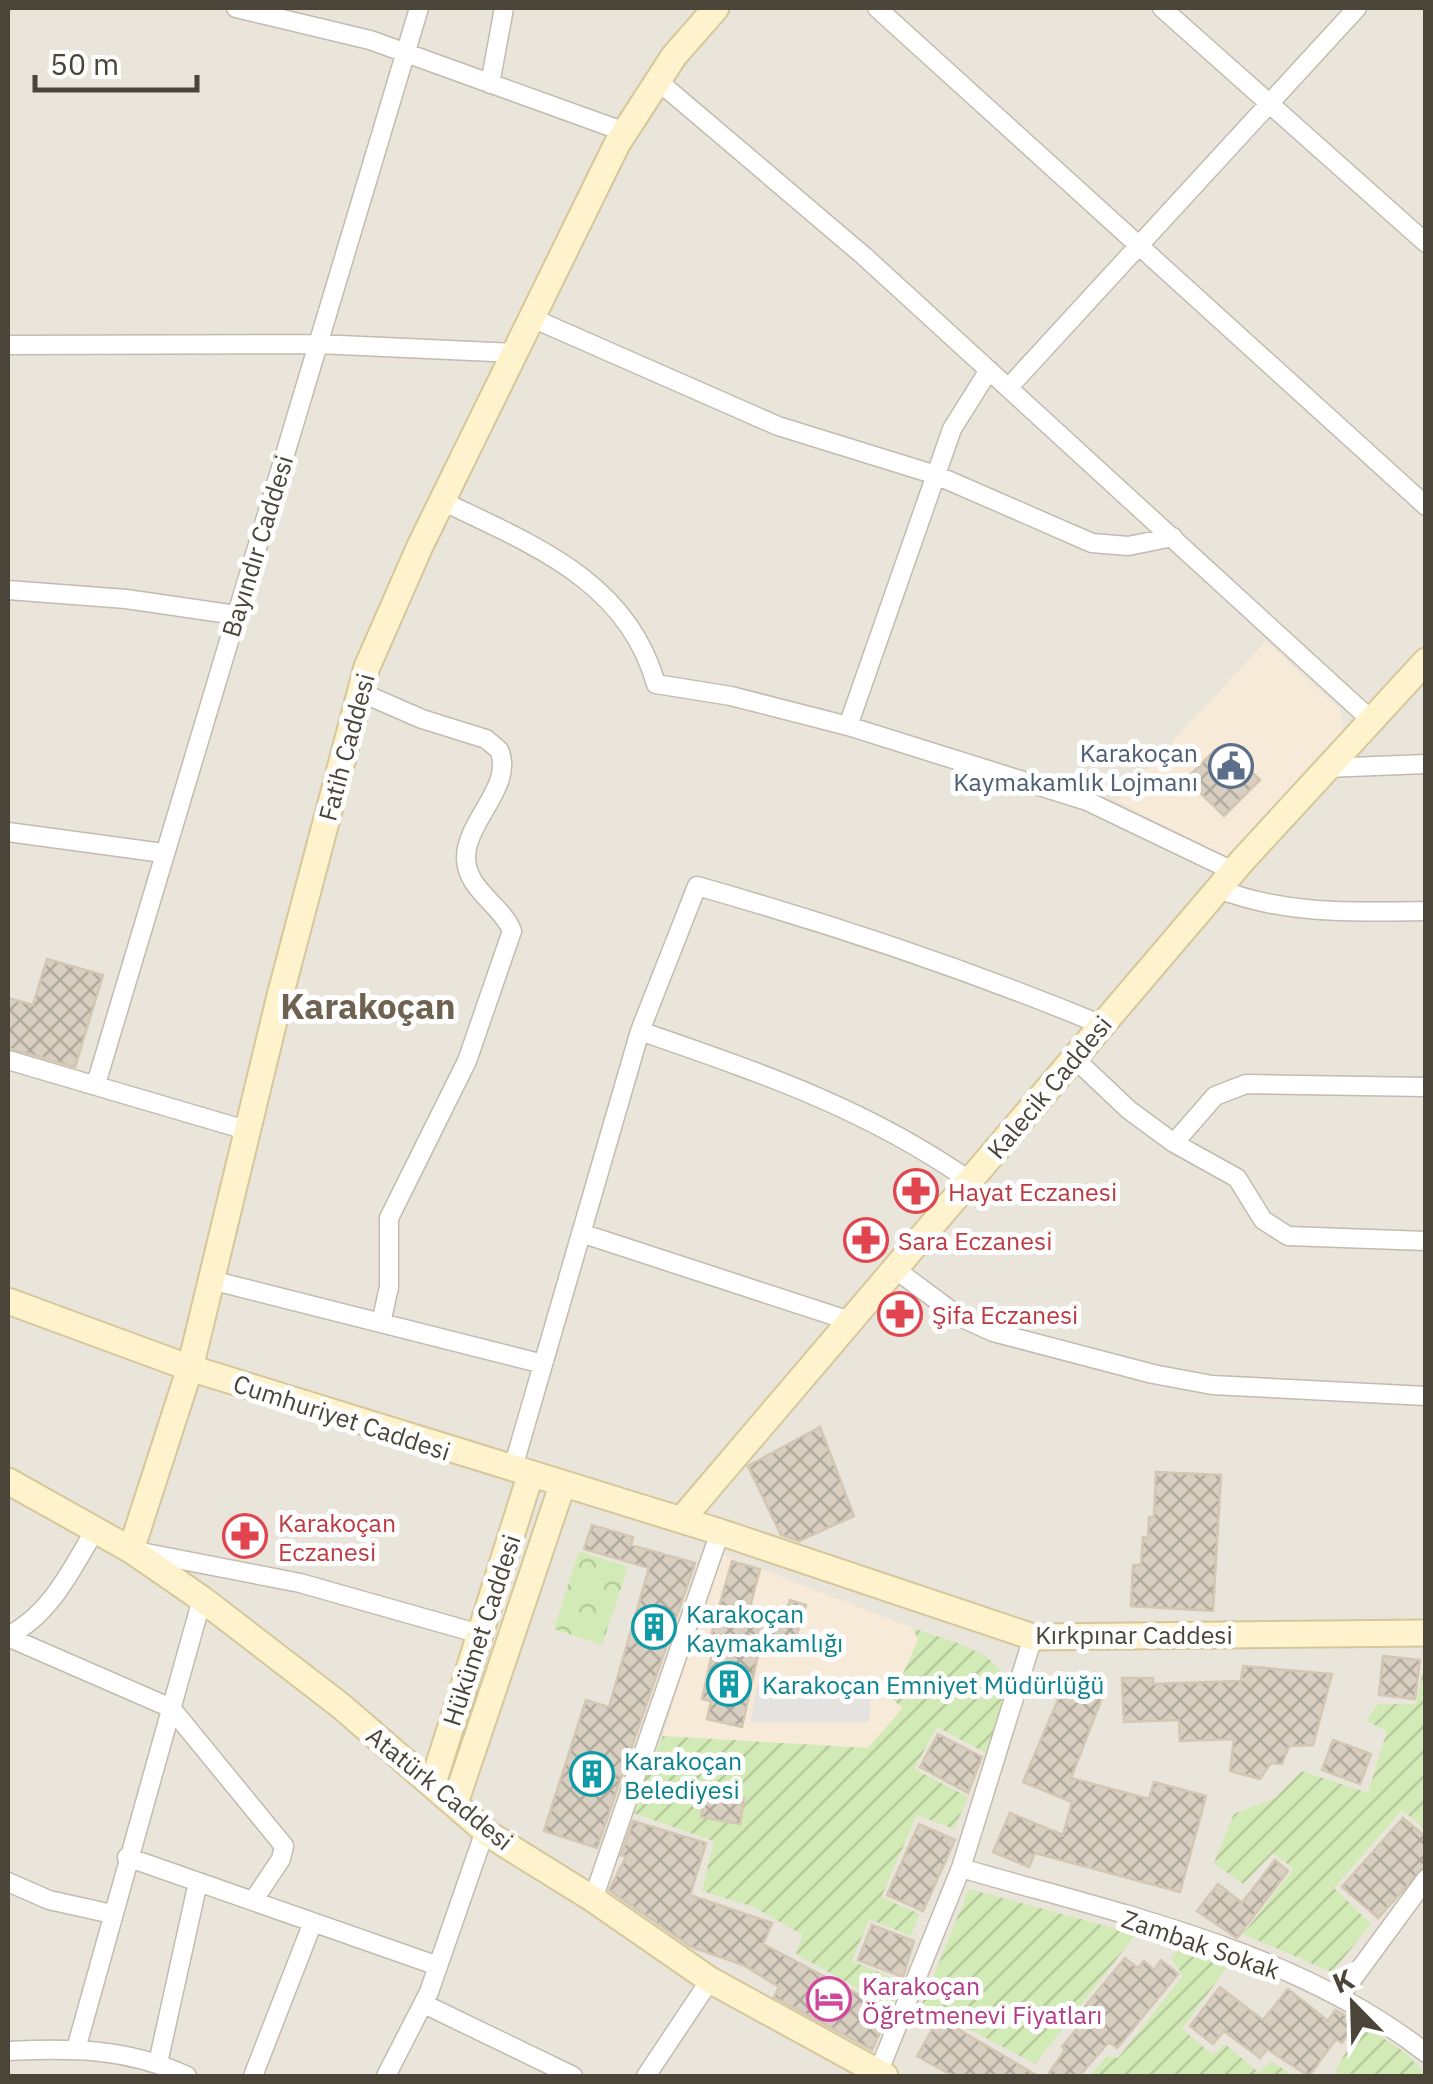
<svg xmlns="http://www.w3.org/2000/svg" width="1433" height="2084" font-family="'IBM Plex Sans',sans-serif">
	<defs>
		<pattern id="park-crowns" width="20" height="18" patternUnits="userSpaceOnUse" patternTransform="scale(2.5)"><rect width="20" height="18" fill="#d2eab5"/><path d="M2 6a3 3 0 1 1 6 0M12 15a3 3 0 1 1 6 0" fill="none" stroke="#b6ca9c"/></pattern>
		<pattern id="garden-furrows" width="10" height="10" patternUnits="userSpaceOnUse" patternTransform="scale(2.5)"><rect width="10" height="10" fill="#d2eab5"/><path d="M-1 1l2-2M0 10L10 0M9 11l2-2" fill="none" stroke="#b6ca9c"/></pattern>
		<pattern id="building-cross-hatch" width="8" height="8" patternUnits="userSpaceOnUse" patternTransform="scale(2.5)"><rect width="8" height="8" fill="#d8cfc1"/><path d="M0 0l8 8M0 8l8-8" fill="none" stroke="#b1aa9e"/></pattern>
	</defs>
	<rect width="100%" height="100%" fill="#f6f3ec"/>
	<path fill="#eae5da" d="M8,8H1425V2076H8Z"/>
	<path fill="#f7ead8" d="M1266,641L1340,709L1344,731L1230,859L1117,801Z
		M719,1553L913,1628L918,1639L892,1698L904,1708L868,1748L744,1745L663,1736Z"/>
	<path fill="url(#park-crowns)" d="M579,1551L628,1567L602,1645L554,1629Z"/>
	<path fill="url(#garden-furrows)" d="M913,1628C940,1639 1010,1651 1006,1692C1004,1711 992,1734 986,1753L937,1727L914,1769L968,1797L954,1829L917,1815L881,1897L919,1914L911,1936L869,1919L852,1961L902,1982L892,2007L796,1954L803,1935L754,1907L702,1891L714,1841L630,1812L663,1736L868,1748L903,1708L892,1699L918,1640Z
		M1425,1660V1829L1402,1810L1334,1888L1371,1924L1332,1972L1243,1934L1294,1869L1273,1853L1243,1884L1214,1863L1234,1814L1275,1798L1302,1771L1368,1793L1387,1731L1366,1721L1378,1704H1416Z
		M969,1889L1136,1934L1035,2064L922,2004Z
		M1182,1945L1227,1967L1182,2029L1213,2055L1225,2044L1259,2073L1271,2061L1294,2076H1090L1107,2056L1118,2058L1183,1976L1171,1958Z
		M1362,2024L1407,2054L1424,2073L1419,2076L1334,2073Z"/>
	<path fill="#e5e3e0" d="M757,1686L871,1697L869,1722H750Z"/>
	<path fill="url(#building-cross-hatch)" stroke="#d3c7b4" stroke-width="2.5" d="M1215,750L1230,764L1237,757L1260,780L1224,816L1186,779Z
		M47,959L103,975L75,1067L8,1048V998L33,1005Z
		M820,1427L854,1516L799,1541L781,1535L748,1466Z
		M1156,1472L1221,1475L1213,1611L1131,1606L1133,1565H1141L1143,1537L1148,1538L1149,1517H1154Z
		M592,1525L633,1537L631,1545L695,1563L597,1848L544,1831L586,1700L609,1707L649,1568L584,1549Z
		M732,1561L760,1569L747,1618L781,1628L790,1600L806,1605L792,1651L761,1642L742,1727L707,1719L711,1701L702,1699L715,1640L710,1639Z
		M1383,1656L1420,1660L1415,1699L1379,1695Z
		M1243,1666L1332,1674L1313,1745L1289,1746L1282,1764L1271,1763L1260,1779L1230,1771L1234,1739L1180,1741L1179,1720L1124,1722L1122,1678H1153V1684L1241,1681Z
		M1068,1676L1105,1690L1071,1778L1149,1799L1154,1782L1206,1796L1180,1892L1035,1853L1029,1867L993,1852L1010,1813L1063,1835L1072,1802L1023,1782Z
		M938,1734L982,1757L968,1793L920,1767Z
		M1333,1740L1371,1754L1360,1784L1322,1770Z
		M706,1791L744,1798L740,1824L701,1817Z
		M1403,1818L1426,1837V1865L1378,1918L1342,1887Z
		M633,1821L706,1843L690,1895L772,1923L763,1944L890,2011L872,2050L774,1997L779,1987L743,1965L691,1947L609,1890L626,1857L621,1855Z
		M919,1824L955,1840L923,1911L887,1895Z
		M1275,1860L1288,1871L1237,1938L1197,1911L1218,1884L1242,1903Z
		M872,1925L914,1941L903,1977L858,1960Z
		M1125,1958L1138,1968L1144,1961L1154,1970L1161,1960L1178,1974L1117,2048L1109,2042L1079,2076H1047L1065,2050L1062,2047L1083,2021L1077,2016Z
		M1220,1987L1263,2020L1288,1989L1328,2021L1335,2010L1356,2021L1342,2043L1336,2039L1309,2076L1267,2049L1260,2058L1224,2031L1213,2044L1190,2026Z
		M939,2018L1009,2059L1038,2076H953L917,2056Z"/>
	<g fill="none" stroke-linecap="round" stroke-linejoin="round">
		<g stroke="#c2bbae" stroke-width="21">
			<path id="street" d="M236,8L370,40L625,132
				M877,8L1426,506
				M1162,8L1426,243
				M658,81L864,256L1369,718
				M490,84L504,8
				M532,318L778,426L936,475L1092,543L1128,546L1173,537
				M8,345L318,344L515,353
				M989,370L952,429L848,726L1087,801L1233,871
				M1009,387L1357,8
				M442,501C531,544 627,580 656,684L731,696L848,726
				M8,590L126,599L236,615
				M360,692L422,719L486,739L499,750C515,786 465,821 466,859C467,890 502,905 512,931L467,1061L389,1218V1287L381,1323
				M1325,768L1426,764
				M8,832L163,853
				M1219,889C1285,915 1355,912 1426,911
				M640,1031C758,1072 866,1108 970,1181
				M1074,1058L1129,1110L1174,1143L1237,1178L1263,1220L1288,1236L1426,1241
				M8,1060L246,1130
				M96,1084L419,8
				M1174,1143L1215,1096L1246,1084L1426,1087
				M581,1233L850,1321
				M895,1269L958,1316L993,1332L1153,1374L1212,1385L1426,1396
				M211,1280L543,1364
				M512,1471L640,1031L697,886C835,925 969,970 1102,1025
				M136,1551L300,1583L480,1634
				M8,1636C51,1614 71,1570 95,1530
				M8,1637L171,1708L284,1846L281,1859L253,1901
				M127,1857L438,1966
				M961,1868C1119,1914 1295,1950 1426,2053
				M8,1882L49,1900L112,1914
				M593,1899L720,1532
				M1340,1996L1426,1879
				M424,2004L573,2076
				M76,2049L202,1599
				M8,2051C72,2048 128,2048 187,2076
				M158,2063L198,1882
				M878,2073L961,1868L1033,1637
				M253,2076L313,1922
				M386,2076L429,1992L485,1831
				M646,2076L710,1980"/>
		</g>
		<g stroke="#d6c79b" stroke-width="29">
			<path id="secondary" d="M8,1301L190,1368L720,1532L1033,1637L1426,1633
				M8,1481L131,1550L202,1599L341,1706L490,1835L593,1899L710,1980L885,2076
				M681,1520L1242,861L1426,661
				M131,1550L190,1368L280,996L367,667L420,546L617,144L674,56L716,8
				M433,1783L530,1476
				M455,1803L562,1486"/>
		</g>
		<use href="#street" stroke="#fff" stroke-width="18"/>
		<use href="#secondary" stroke="#fff3cd" stroke-width="25"/>
	</g>
	<defs>
		<g id="civic-ring" transform="scale(2.25)"><circle r="9.5" fill="#fff" stroke="#5c6f8a" stroke-width="1.5"/><path d="M-.6-6.5H3V-4.5H.6V-3L4-1V1h2V6H-6V1h2V-1L-.6-3ZM-1.2 2.5V6h2.4V2.5Z" fill="#5c6f8a"/></g>
		<g id="pharmacy-ring" transform="scale(2.25)"><circle r="9.5" fill="#fff" stroke="#e0444e" stroke-width="1.5"/><path d="M-2-6h4v4h4v4h-4v4h-4v-4h-4v-4h4Z" fill="#e0444e"/></g>
		<g id="building-ring" transform="scale(2.25)"><circle r="9.5" fill="#fff" stroke="#0f9aa8" stroke-width="1.5"/><path d="M-4-6H4V6H1V3H-1V6H-4ZM-2.5-4.3h1.7v1.8h-1.7ZM.8-4.3h1.7v1.8H.8ZM-2.5-1h1.7V.8h-1.7ZM.8-1h1.7V.8H.8Z" fill="#0f9aa8"/></g>
		<g id="hotel-ring" transform="scale(2.25)"><circle r="9.5" fill="#fff" stroke="#d1479c" stroke-width="1.5"/><path d="M-6-4.5h1.5V1H6V5H4.5V3h-9V5H-6ZM-4 0a1.8 1.8 0 1 1 3.6 0ZM.5 0V-2.5h3Q6-2.5 6 0Z" fill="#d1479c"/></g>
	</defs>
	<g fill-rule="evenodd">
		<use href="#civic-ring" x="1231" y="766"/>
		<use href="#pharmacy-ring" x="916" y="1191"/>
		<use href="#pharmacy-ring" x="866" y="1240"/>
		<use href="#pharmacy-ring" x="900" y="1314"/>
		<use href="#pharmacy-ring" x="245" y="1536"/>
		<use href="#building-ring" x="654" y="1627"/>
		<use href="#building-ring" x="729" y="1684"/>
		<use href="#building-ring" x="592" y="1774"/>
		<use href="#hotel-ring" x="829" y="1999"/>
	</g>
	<g text-anchor="middle" dominant-baseline="central" stroke-width="10" stroke-linejoin="round" paint-order="stroke">
		<g font-size="25" fill="#4b4439" stroke="#fff">
			<text transform="translate(257 546) rotate(-73)">Bayındır Caddesi</text>
			<text transform="translate(346 747) rotate(-75)">Fatih Caddesi</text>
			<text transform="translate(1049 1087) rotate(-50)">Kalecik Caddesi</text>
			<text transform="translate(342 1417) rotate(18)">Cumhuriyet Caddesi</text>
			<text transform="translate(481 1630) rotate(-72)">Hükümet Caddesi</text>
			<text x="1134" y="1634">Kırkpınar Caddesi</text>
			<text transform="translate(440 1788) rotate(39)">Atatürk Caddesi</text>
			<text transform="translate(1201 1944) rotate(19)">Zambak Sokak</text>
		</g>
		<g font-size="25" fill="#4e5e75" stroke="#fff" text-anchor="end">
			<text x="1198" y="752">Karakoçan<tspan x="1198" dy="29">Kaymakamlık Lojmanı</tspan></text>
		</g>
		<g font-size="25" fill="#be3a42" stroke="#fff" text-anchor="start">
			<text x="948" y="1191">Hayat Eczanesi</text>
			<text x="898" y="1240">Sara Eczanesi</text>
			<text x="932" y="1314">Şifa Eczanesi</text>
			<text x="278" y="1522">Karakoçan<tspan x="278" dy="29">Eczanesi</tspan></text>
		</g>
		<g font-size="25" fill="#0d838f" stroke="#fff" text-anchor="start">
			<text x="686" y="1613">Karakoçan<tspan x="686" dy="29">Kaymakamlığı</tspan></text>
			<text x="762" y="1684">Karakoçan Emniyet Müdürlüğü</text>
			<text x="624" y="1760">Karakoçan<tspan x="624" dy="29">Belediyesi</tspan></text>
		</g>
		<g font-size="25" fill="#b23c85" stroke="#fff" text-anchor="start">
			<text x="862" y="1985">Karakoçan<tspan x="862" dy="29">Öğretmenevi Fiyatları</tspan></text>
		</g>
		<g font-size="35" font-weight="bold" fill="#6e6250" stroke="#fff">
			<text x="368" y="1006">Karakoçan</text>
		</g>
	</g>
	<rect width="1433" height="2084" fill="none" stroke="#4b4439" stroke-width="20"/>
	<g transform="translate(1353 2004) rotate(337)" stroke="#ffffff" stroke-width="8" paint-order="stroke">
	<path d="M0-8L18 38L0 25L-18 38Z" fill="#4b4439"/>
	<text y="-15" font-size="28" font-weight="bold" text-anchor="middle" fill="#4b4439">K</text>
	</g>
	<path d="M35 75v15h162v-15" fill="none" stroke="#4b4439" stroke-width="5"/>
	<text x="50" y="75" font-size="30" fill="#4b4439" stroke="#ffffff" stroke-width="8" paint-order="stroke">50 m</text>
</svg>
